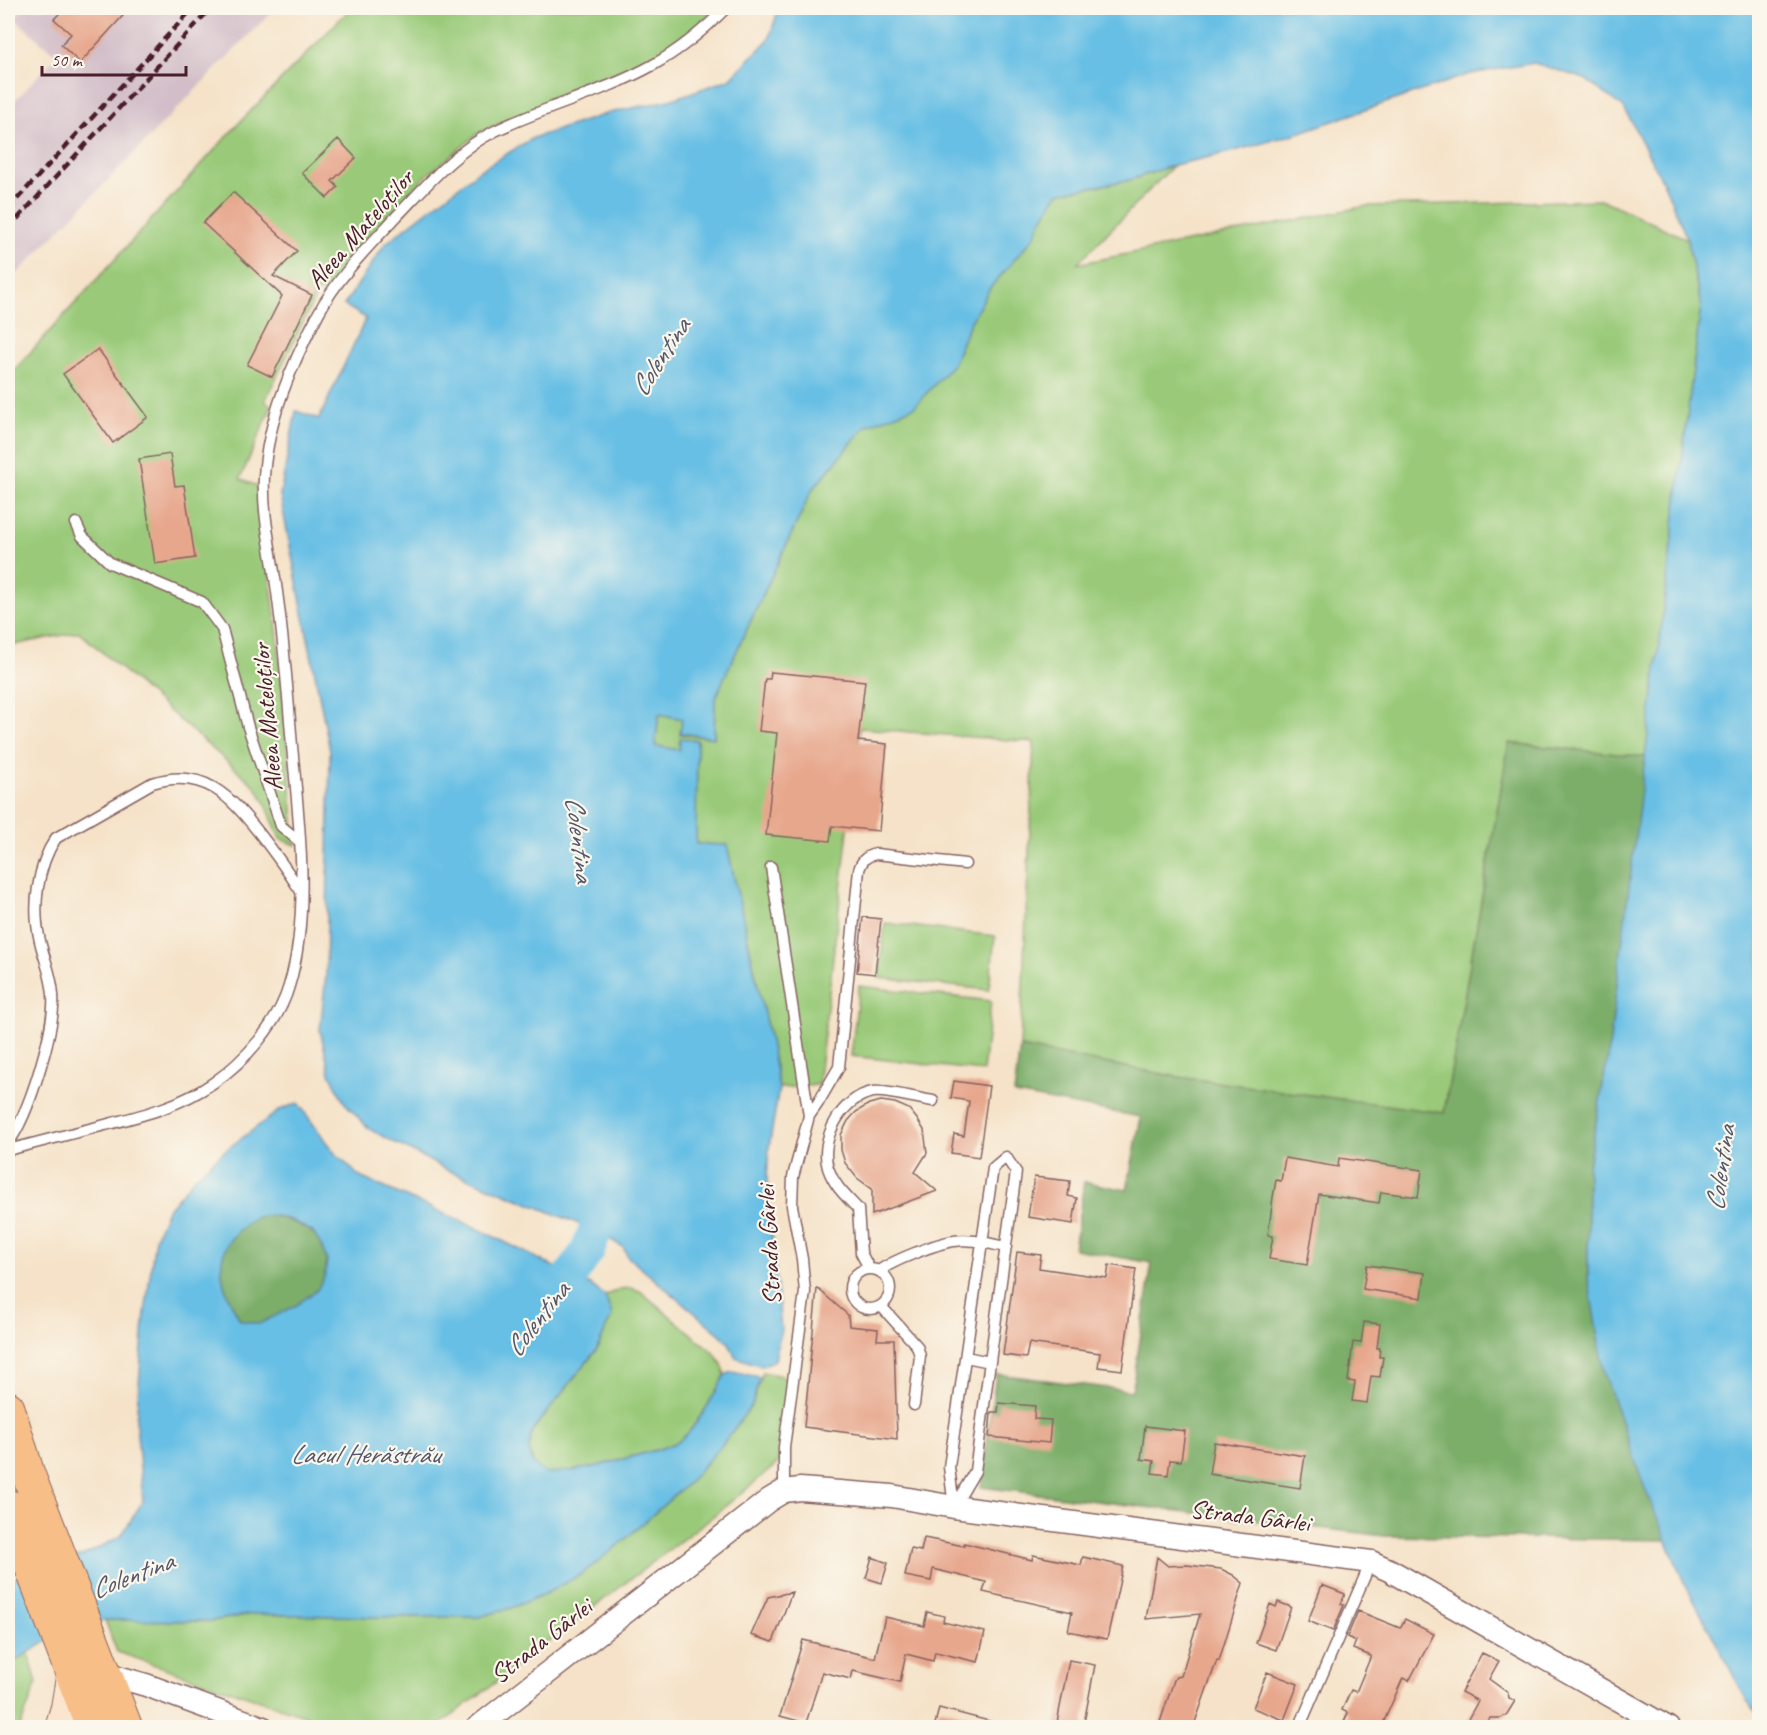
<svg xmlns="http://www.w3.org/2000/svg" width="1767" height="1735" font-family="Caveat,sans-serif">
	<rect width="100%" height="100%" fill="#fbf7ec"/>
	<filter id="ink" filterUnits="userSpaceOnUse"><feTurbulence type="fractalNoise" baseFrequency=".0167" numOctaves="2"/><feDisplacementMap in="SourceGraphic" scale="12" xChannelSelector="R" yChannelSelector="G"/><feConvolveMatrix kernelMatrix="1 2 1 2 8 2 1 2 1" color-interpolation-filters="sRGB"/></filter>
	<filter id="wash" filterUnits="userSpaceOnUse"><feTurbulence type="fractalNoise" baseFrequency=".008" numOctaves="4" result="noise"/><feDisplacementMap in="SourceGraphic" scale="24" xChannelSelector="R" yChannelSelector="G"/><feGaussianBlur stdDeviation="1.35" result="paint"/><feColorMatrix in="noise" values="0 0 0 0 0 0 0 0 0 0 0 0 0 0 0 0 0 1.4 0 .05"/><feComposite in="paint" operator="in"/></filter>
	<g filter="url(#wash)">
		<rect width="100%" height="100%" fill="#f5e2c8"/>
		<path fill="#d2bdc8" d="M23,8H275L8,283V108L57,56L14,18Z"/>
		<path fill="#9aca79" stroke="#727452" stroke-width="1.5" d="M351,8H717L702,22L648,62L480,132L426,176L367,239L325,292L318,291L265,401L272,406L240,479L257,486L277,629L296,845L280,839L265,802L255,786L79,632L8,646V377L240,122Z
			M1174,165L1077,264L1367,206L1603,200L1687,239L1701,305L1646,757L1509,743L1444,1113L1178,1077L1020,1047L1034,742L860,728L818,1085L779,1088L770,1041L727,845L696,844L697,740L680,750L655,746L659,714L683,719L680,734L714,738L715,701L724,678L812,490L866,426L914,406L953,364L969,325L990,288L1034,237L1041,220L1058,193L1130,180Z
			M885,923L995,936L989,990L879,978Z
			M859,986L991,1001L983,1071L851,1056Z
			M631,1288L640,1291L714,1353L722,1364L725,1375L705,1410L690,1431L680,1441L660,1449L590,1468L547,1474L533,1464L529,1449L532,1431L597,1349L612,1315L605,1296L620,1289Z
			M762,1372L793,1378L784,1454L777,1464L717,1513L437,1727H339L117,1652L105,1620L211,1621L253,1614L375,1617H479L511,1608L620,1544L687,1484L721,1446L752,1405Z
			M28,1651L37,1683L20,1727L8,1728V1665Z"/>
		<path fill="#7bae69" stroke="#62664a" stroke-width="1.5" d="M1509,743L1646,757L1608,1057L1588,1166V1278L1604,1373L1667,1540L1384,1536L981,1487L996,1374L1132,1391L1152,1263L1074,1249L1084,1182L1127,1190L1141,1117L1014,1094L1020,1047L1178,1077L1444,1113Z
			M272,1215C285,1219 299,1223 310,1231C328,1244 331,1272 318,1289C306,1305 277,1316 259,1325L240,1320C223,1290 209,1257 239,1230C243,1227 249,1221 254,1218C259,1216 267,1216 272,1215Z"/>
		<path fill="#68bfe5" stroke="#596f88" stroke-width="1.5" fill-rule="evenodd" d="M779,8H1759V1714L1747,1701L1683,1580L1644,1486L1604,1373L1588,1278V1166L1608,1057L1701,305L1687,239L1665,186L1624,108L1585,79L1534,63L1470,74L1295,134L1231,152L1174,165L1130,180L1058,193L1041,220L1034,237L990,288L969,325L953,364L914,407L866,426L812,490L724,678L715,701L714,738L680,733L682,719L659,714L655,746L679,750L680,738L697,740L696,844L727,845L770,1041L779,1088L769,1147L767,1179L781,1329L775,1360L762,1366L735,1357L729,1343L721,1335L628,1257L623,1247L608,1238L604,1241L589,1233V1228L445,1169L369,1129L344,1102L330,1073L320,1030L326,976L330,751L280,495L296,411L319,419L366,318L344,305L385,244L480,170L533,138L609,113L670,100L730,79L769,39Z
			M298,1103L332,1150L360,1177L477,1228L592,1286L605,1296L612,1315L597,1349L532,1431L529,1449L533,1464L547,1474L590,1468L660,1449L679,1441L690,1431L705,1410L725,1375L732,1372L760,1377L752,1405L721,1446L687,1484L620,1544L582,1574L545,1594L511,1608L479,1617H375L253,1614L211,1621L105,1620L71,1627L8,1665V1577L17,1579L89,1553L121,1536L143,1501L136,1422L144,1321L155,1238L167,1210L195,1177L223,1152L280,1110ZM273,1215L293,1221L313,1232L322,1247L327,1261L325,1275L317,1290L295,1306L259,1324L240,1320C223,1291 209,1257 239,1230C243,1227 249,1221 254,1218C259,1216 267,1216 273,1215Z"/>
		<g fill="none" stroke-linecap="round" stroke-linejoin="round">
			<path stroke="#68bfe5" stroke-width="34" d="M545,1314L588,1250L609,1192"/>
		</g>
		<g id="blocks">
			<path fill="#e7a78d" d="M65,8H130L80,63L61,45L71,34L54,19Z
				M338,139L356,158L332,181L338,187L327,198L302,173Z
				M233,192L297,251L273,276L312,295L272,377L247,365L282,296L203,223Z
				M98,349L148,417L113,443L63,374Z
				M170,454L175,486L184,485L195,558L155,564L139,459Z
				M771,672L865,681L858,741L887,744L879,831L832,826L830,841L766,835L777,733L759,731L765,679H770Z
				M863,917L881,919L875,974L857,972Z
				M954,1081L989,1086L979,1157L951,1153L954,1134L964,1136L969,1101L951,1098Z
				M881,1101L895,1103L909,1109L917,1119L924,1130L927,1153L915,1172L937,1191L872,1215V1189L857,1178L845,1163L841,1150V1135L848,1121L856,1112L869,1104Z
				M1285,1158L1338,1167L1339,1158L1422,1170L1418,1197L1381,1192L1379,1203L1319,1194L1307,1265L1269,1259L1273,1236L1268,1235L1273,1197L1276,1180L1281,1181Z
				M1034,1177L1070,1181L1068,1196L1077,1198L1073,1224L1028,1217Z
				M1017,1252L1041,1255L1039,1268L1107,1278L1109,1265L1136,1269L1122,1370L1098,1367L1100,1353L1029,1343L1026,1358L1003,1355Z
				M1367,1265L1425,1273L1422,1298L1363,1289Z
				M817,1288L848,1315L849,1326L878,1329L877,1340H894L897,1439L804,1427Z
				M1364,1322L1380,1324L1377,1348H1380L1379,1357H1383L1380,1377L1371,1376L1367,1403L1352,1401L1355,1382L1348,1381L1353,1342L1361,1343Z
				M999,1403L1035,1406L1034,1419L1051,1420L1049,1443L989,1437L991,1412H998Z
				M1145,1426L1185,1431L1181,1461L1170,1460L1168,1475L1152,1473L1154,1461L1141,1459Z
				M1214,1442L1305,1456L1300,1488L1209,1474Z
				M924,1538L964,1546V1543L1032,1560L1033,1555L1081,1565L1083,1557L1123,1566L1107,1639L1068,1631L1072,1612L983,1592L986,1582L933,1569L931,1581L905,1576L911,1549L921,1551Z
				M872,1557L888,1563L882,1583L866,1578Z
				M1157,1557L1168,1566L1187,1565L1221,1569L1233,1575L1243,1583L1219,1661L1217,1660L1193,1728H1158L1174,1680L1176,1677L1181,1676L1200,1614L1146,1619Z
				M1322,1585L1345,1594L1341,1604L1344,1605L1333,1631L1308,1621Z
				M792,1592L773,1642L751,1635L768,1597Z
				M1278,1602L1291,1607L1276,1650L1256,1643L1270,1604L1276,1607Z
				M1358,1611L1400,1628L1405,1619L1434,1634L1409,1681L1403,1678L1381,1728H1341L1348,1713L1342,1710L1351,1690L1356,1692L1371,1656L1353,1649L1356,1641L1347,1637Z
				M927,1612L944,1616L943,1622L985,1632L978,1662L935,1652L933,1661L906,1654L900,1682L853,1671L851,1679L822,1672L806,1723L780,1716L803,1640L875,1658L885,1617L924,1626Z
				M1482,1653L1499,1661L1489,1679L1508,1693L1509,1698L1515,1701L1507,1714L1501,1718H1490L1485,1728H1463L1478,1701L1461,1692Z
				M1069,1660L1095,1665L1083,1728H1056Z
				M1267,1672L1298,1684L1284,1720L1253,1708Z
				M939,1708L993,1722V1728H934Z"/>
		</g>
	</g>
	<g filter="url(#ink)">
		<use href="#blocks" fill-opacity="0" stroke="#866362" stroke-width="1.5"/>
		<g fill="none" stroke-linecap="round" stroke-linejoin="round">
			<g stroke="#866362" stroke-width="13">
				<path id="lane" d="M76,523L82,536L110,563L202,602L222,629L248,727L281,826L299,841
					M771,867L809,1116
					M8,1143C28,1118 56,1027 53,995C52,976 44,959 40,941C32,909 37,866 56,838L152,783C204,767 230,796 260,834C274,852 287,870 300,890
					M8,1150C40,1142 73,1133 105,1125C144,1115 180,1106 213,1083C245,1061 278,1024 289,986C311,915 299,820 292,746C288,695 284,643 277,592C272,554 262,514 264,476C268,419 292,364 318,314C337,278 368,247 396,217C426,186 455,151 495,131C546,106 603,93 653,65C680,50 704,30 726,8
					M1006,1157L1016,1172L975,1471L954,1507L949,1467L993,1168Z
					M869,1268L861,1253L858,1209C846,1196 834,1186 828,1168C819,1139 842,1097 873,1092C885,1090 919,1099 933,1101
					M850 1289a20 20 0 1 1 40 0a20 20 0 1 1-40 0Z
					M879,1271C892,1261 937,1243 954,1241C971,1238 990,1244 1006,1247
					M881,1306L917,1346L920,1356L914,1405
					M966,1357L990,1362
					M784,1491V1447L805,1292L802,1259L792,1206L793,1177L809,1116L818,1103L839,1067L859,870C862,860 866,856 876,854L965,864
					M1299,1728L1371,1562"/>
			</g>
			<g stroke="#866362" stroke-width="25">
				<path id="street" d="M104,1673L146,1685L263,1728
					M477,1728L769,1500L784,1491L800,1489L892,1496L954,1507L1371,1562L1389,1570L1668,1728"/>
			</g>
			<g stroke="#866362" stroke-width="34">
				<path id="secondary" d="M61,1728L67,1708L72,1678"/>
			</g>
			<g stroke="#866362" stroke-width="35">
				<path id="primary" d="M8,1408L28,1474L126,1728
					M8,1506L93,1728"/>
			</g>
			<use href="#lane" stroke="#fff" stroke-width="10"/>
			<use href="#street" stroke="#fff" stroke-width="22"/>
			<use href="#secondary" stroke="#fce5cf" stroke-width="32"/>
			<use href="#primary" stroke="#f7be88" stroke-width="33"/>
			<path stroke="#4a1f2b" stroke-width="4.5" stroke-dasharray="9 4.5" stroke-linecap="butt" d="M8,209L193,8
				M8,229L211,8"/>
		</g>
	</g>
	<g text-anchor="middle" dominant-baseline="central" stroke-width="4.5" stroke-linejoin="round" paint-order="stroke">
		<g font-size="26" fill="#4a1f2b" stroke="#fbf7ec">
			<text transform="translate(360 229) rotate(-49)">Aleea Mateloților</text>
			<text transform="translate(267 717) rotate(-95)">Aleea Mateloților</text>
			<text transform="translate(769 1245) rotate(-93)">Strada Gârlei</text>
			<text transform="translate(1250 1516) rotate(7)">Strada Gârlei</text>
			<text transform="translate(541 1641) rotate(-38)">Strada Gârlei</text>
		</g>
		<g font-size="27" font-style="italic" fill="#54576c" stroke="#fbf7ec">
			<text transform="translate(660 357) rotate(-57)">Colentina</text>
			<text transform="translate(580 839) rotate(83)">Colentina</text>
			<text transform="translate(1720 1168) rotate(-82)">Colentina</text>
			<text transform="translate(537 1319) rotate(-52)">Colentina</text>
			<text x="365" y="1454">Lacul Herăstrău</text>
			<text transform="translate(132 1575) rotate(-21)">Colentina</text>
		</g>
	</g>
	<rect width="1767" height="1735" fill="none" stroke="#fbf7ec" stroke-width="30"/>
	<path d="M42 66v9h144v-9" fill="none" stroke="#4a1f2b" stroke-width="3"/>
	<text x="51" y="66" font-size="18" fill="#4a1f2b" stroke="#fbf7ec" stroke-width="4.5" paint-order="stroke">50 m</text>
</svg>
